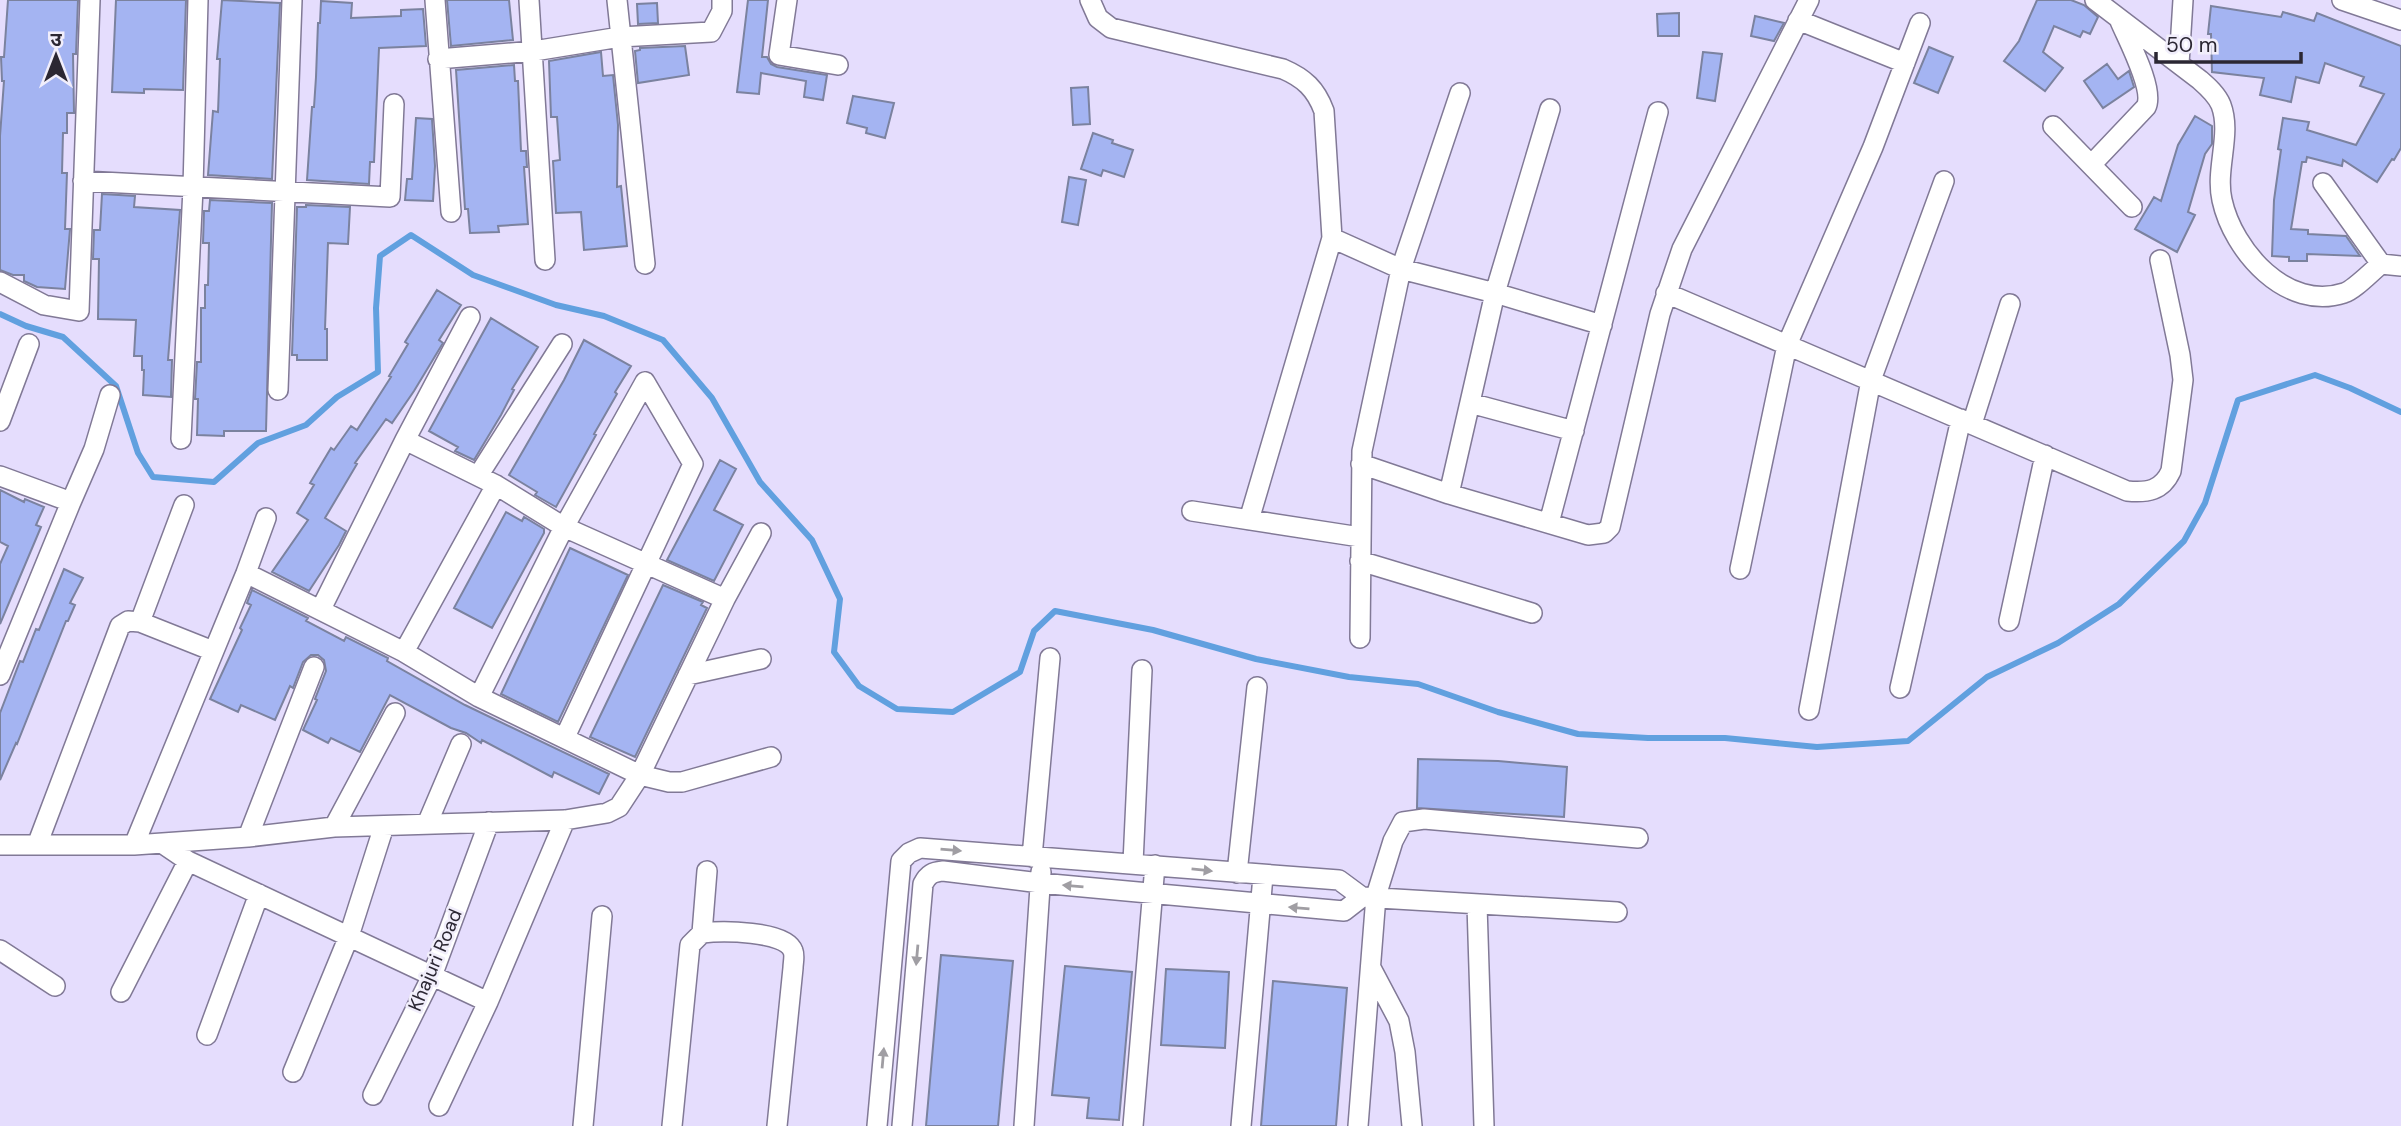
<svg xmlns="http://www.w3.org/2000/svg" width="2401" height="1126" font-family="'DM Sans','Noto Sans Devanagari',sans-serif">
	<rect width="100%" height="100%" fill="#e5ddfd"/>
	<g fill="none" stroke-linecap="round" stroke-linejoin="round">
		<path stroke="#61a0df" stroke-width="6" d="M0,314L26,326L63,337L116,386L138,453L153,477L214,482L258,443L306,425L337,397L378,372L376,308L380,256L411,235L473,275L556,305L604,316L663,340L712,398L760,482L812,540L840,599L834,652L859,686L897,709L953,712L1020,672L1034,631L1055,611L1153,630L1256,659L1349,677L1418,684L1498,712L1578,734L1648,738H1725L1817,747L1908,741L1987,677L2058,643L2119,604L2184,541L2205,503L2238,400L2315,375L2350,388L2401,412"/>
	</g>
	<path fill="#a4b4f2" stroke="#7b829f" stroke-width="2" d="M8,0H78L76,54H73L74,113H67V133H63L62,173H67L65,229H70L65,289L37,287L24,281V275H13L0,270V136L4,81H2L1,57H4Z
		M116,0H186L183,90L144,89V93L112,92Z
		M222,0L280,3L272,179L208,175L213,111L218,112L220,59H217Z
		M447,0H509L513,40L451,46Z
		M748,0H768L762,57H767L771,64L777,67L827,75L823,100L804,97L806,81L761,73L759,94L737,92Z
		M2037,0H2071L2084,5L2098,17L2090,34L2083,31L2080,37L2054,26L2043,52L2063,68L2045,91L2004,61L2019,41Z
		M321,1L352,3L351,18L401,16V10L423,9L426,46L379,48L374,162H370L369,184L307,180L312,107H314L316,77L318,23H320Z
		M657,3L658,23L638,24L637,4Z
		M2211,6L2281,17L2283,12L2314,21L2317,13L2401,46V148L2394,160L2392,159L2377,182L2343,160L2342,166L2307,157L2306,162H2302L2291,229L2308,230V234L2346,236L2360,256L2307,254V261H2289V257L2272,256L2274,200L2281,150L2278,149L2283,118L2309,122L2307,130L2356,145L2384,94L2360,86L2364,77L2325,63L2319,83L2296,77L2291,102L2260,95L2264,78L2212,72L2211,34H2208Z
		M1679,13V36H1658L1657,14Z
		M1755,16L1784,23L1774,41L1751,36Z
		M685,46L689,75L638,83L635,51L640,50V48Z
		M1929,47L1953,57L1938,93L1914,83Z
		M601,52L603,76L613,75L618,125L617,187L621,186L627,246L584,250L581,212L556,213L553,161L560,160L557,117H551L549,61Z
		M1703,52L1722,54L1715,101L1697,98Z
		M2107,64L2118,79L2129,71L2134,87L2103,108L2084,81Z
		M514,65L515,81H518L521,151H526L527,167H524L528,224L498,226L499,232L470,233L468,209H465L456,70Z
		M1088,87L1090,124L1073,125L1071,88Z
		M853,96L894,103L885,138L866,133L867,128L847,123Z
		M2195,116L2212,126V144L2205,154L2188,212L2195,215L2177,252L2135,229L2154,197L2161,201L2178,145Z
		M416,118L432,119L435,166L433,201L405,200L407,179H412Z
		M1093,133L1113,140L1112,143L1133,150L1124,177L1103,170L1101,176L1081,169Z
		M1069,177L1086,180L1078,225L1062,222Z
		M102,194L135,196L134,207L180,210L168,360H172L171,397L143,395L144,370H142V356H134L136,320L98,319L99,259H93L94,230H100Z
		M210,200L272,203L266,431H224V436L197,435L198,399H195L197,362H201V308H205V285H208L209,243H203L204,211H209Z
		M306,205L350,207L348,244L328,243L325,329H327V360H297V355H292L297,207H306Z
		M437,290L461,305L439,340L443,343L414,391L392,423L386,419L355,463L357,464L325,518L346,531L339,545L309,591L272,572L308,520L297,513L314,485L310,483L331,448L334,450L351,426L357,430L391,377L389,376L408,344L405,342Z
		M491,318L538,347L512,389L514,390L501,415L474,460L455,451L458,447L429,431Z
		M584,340L631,366L615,392L617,394L594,434L596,435L556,507L535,495L537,492L509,475L564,380Z
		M720,460L736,469L714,510L743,525L714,581L667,560Z
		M0,490L24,502L25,499L44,507L36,525L41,527L0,624V564L8,546L0,542Z
		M506,512L522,521L524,517L544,529V533L492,628L454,608Z
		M570,548L628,575L558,722L501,694Z
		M64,569L83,578L70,603L75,605L68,621H66L17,744L16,743L0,780V713L20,661L23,662L36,629L39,630Z
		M663,585L703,602L701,605L707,608L635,757L590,737Z
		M252,590L308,618L306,621L344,641L346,637L388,658L387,661L465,705L609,774L599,794L554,772L552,777L482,740L481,743L466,733L451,728L390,695L360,752L331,738L328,743L303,730L317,700L315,699L326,671L324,660L318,655H311L303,662L293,688L290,686L275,720L241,705L238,712L210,699L242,630L240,628L251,605L247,603Z
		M1418,759L1498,761L1567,767L1564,817L1417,808Z
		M941,955L1013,961L998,1126H926Z
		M1065,966L1132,972L1119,1120L1087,1118L1089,1098L1052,1095Z
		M1166,969L1229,972L1225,1048L1161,1045Z
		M1273,981L1347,988L1336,1126H1261Z"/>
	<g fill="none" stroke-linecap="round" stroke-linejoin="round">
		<g stroke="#817996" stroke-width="22">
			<path id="street" d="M435,0L451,212
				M529,0L545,260
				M617,0L645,264
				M787,0L779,55L838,65
				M1090,0L1098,18L1111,28L1283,69C1304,78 1316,89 1324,111L1332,238L1249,520
				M2095,0L2200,80C2208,87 2217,95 2221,105C2232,134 2215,169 2222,200C2233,251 2287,312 2344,293C2354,290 2371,272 2381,264L2401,266
				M2342,0L2401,20
				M1798,20L1905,63
				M438,59L534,51L620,37L711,32L722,11V0
				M2179,64L2183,0
				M2053,126L2132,207
				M2091,165L2146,107C2155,90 2128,40 2120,21
				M83,181L390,197L394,104
				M2323,183L2381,264
				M1332,238L1401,269L1495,293L1602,325
				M0,282L44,305L79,311L90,0
				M1666,293L2127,491C2147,493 2162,491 2171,471L2183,380L2180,355L2160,260
				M278,390L292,0
				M1470,403L1574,431
				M0,421L29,344
				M1972,424L2010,304
				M181,439L193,188L198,0
				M405,440L496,485L564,527L725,599
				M1361,464L1449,494L1588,535L1604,533L1610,527L1660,314L1682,249L1809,0
				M0,476L71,502L94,449L110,395
				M478,476L562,344
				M1449,494L1495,293L1550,109
				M1192,511L1360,537
				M1549,523L1658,112
				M1360,561L1532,613
				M1740,569L1787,345L1873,147L1920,23
				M246,573L266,518
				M321,609L405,440L470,317
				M2009,621L2045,455
				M140,622L184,505
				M1360,638L1362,451L1401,269L1460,93
				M404,652L496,485
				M0,675L71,502
				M688,675L761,659
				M1900,688L1961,419
				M479,697L564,527L645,382
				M1809,710L1871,380L1944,181
				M565,737L693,464L645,382
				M427,824L461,744
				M334,827L395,713
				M248,837L314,667
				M163,844L188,861L488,1002
				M0,845H134L248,837L334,827L565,820L607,813L619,807L640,775L725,599L761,533
				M37,845L120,626L128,621L140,622L213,651
				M134,845L246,573L404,652L479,697L640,775L669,782H682L771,757
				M1032,857L1050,658
				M1133,863L1142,670
				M1237,873L1257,687
				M1477,905L1484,1126
				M702,933L707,871
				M0,950L55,986
				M1371,968L1399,1021L1405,1052L1412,1126
				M121,992L188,861
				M207,1035L259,894
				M293,1072L349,936L384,826
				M373,1095L432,976L489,822
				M439,1106L488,1002L565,820
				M583,1126L602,916
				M672,1126L690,945L702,933C720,931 786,930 793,951C795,956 793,963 793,968L777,1126
				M877,1126L901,861L909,853L920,848L1339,880L1362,897L1617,912
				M902,1126L923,884C928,874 933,872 943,871L1040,883L1344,911L1362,897
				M1024,1126L1041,872
				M1133,1126L1155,865
				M1241,1126L1263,876
				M1358,1126L1376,896L1393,841L1403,822L1424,819L1638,838"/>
		</g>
		<use href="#street" stroke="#fff" stroke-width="19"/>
	</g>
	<defs><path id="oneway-solid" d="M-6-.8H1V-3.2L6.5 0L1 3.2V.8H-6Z" transform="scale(1.75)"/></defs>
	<g fill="#a09ea3">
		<use href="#oneway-solid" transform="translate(951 850) rotate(5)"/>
		<use href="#oneway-solid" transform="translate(1202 870) rotate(6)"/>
		<use href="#oneway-solid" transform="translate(1073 886) rotate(-175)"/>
		<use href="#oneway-solid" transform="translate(1299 908) rotate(-175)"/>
		<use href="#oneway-solid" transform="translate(917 955) rotate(95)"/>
		<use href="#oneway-solid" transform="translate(883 1058) rotate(-85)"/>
	</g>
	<g text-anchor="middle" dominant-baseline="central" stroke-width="5" stroke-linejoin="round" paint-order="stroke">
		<g font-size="19" fill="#2b2733" stroke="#f1eefb">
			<text transform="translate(435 960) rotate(-67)">Khajuri Road</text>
		</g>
	</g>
	<g transform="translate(56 56)" stroke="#f1eefb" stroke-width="5" paint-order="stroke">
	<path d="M0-5L12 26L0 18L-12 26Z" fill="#2b2733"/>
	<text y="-10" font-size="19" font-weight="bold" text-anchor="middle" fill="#2b2733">उ</text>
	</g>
	<path d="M2156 52v10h145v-10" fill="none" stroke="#2b2733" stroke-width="3.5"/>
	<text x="2166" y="52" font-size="21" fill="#2b2733" stroke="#f1eefb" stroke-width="5" paint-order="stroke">50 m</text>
</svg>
